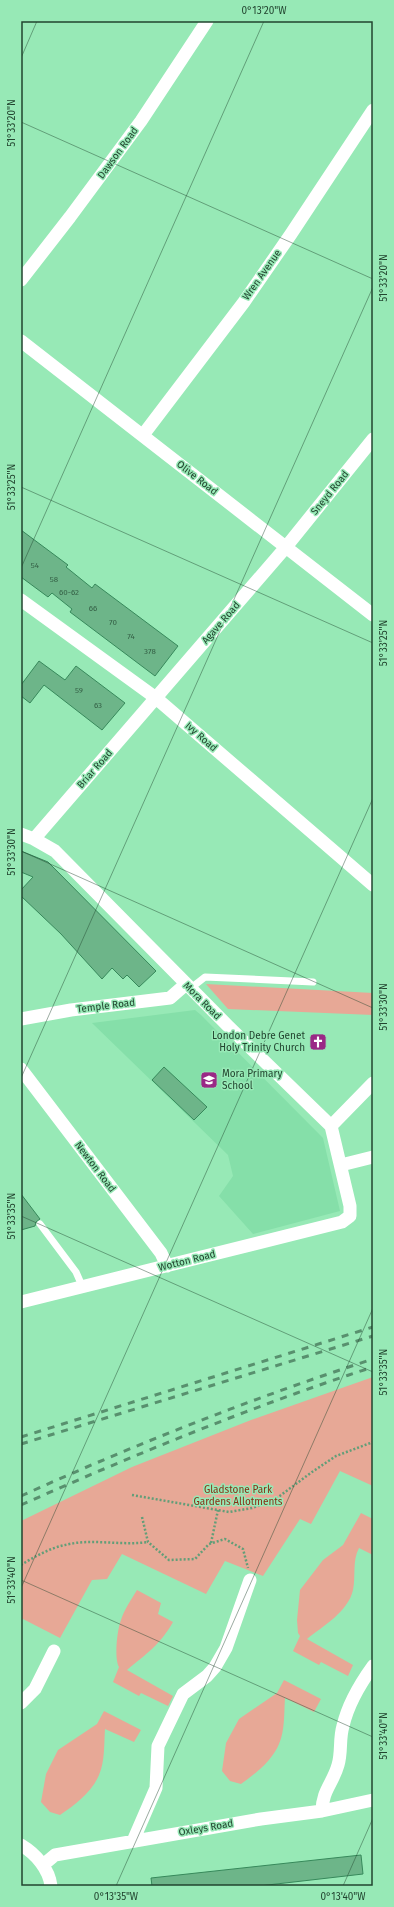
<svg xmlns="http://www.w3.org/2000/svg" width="394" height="1907" font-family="'Fira Sans',sans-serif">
	<rect width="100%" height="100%" fill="#97e9b6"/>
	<path fill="#85dfa9" d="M195,1010L201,1015L323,1138L340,1211L253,1234L219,1196L233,1176L228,1155L92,1023Z"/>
	<path fill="#e7a896" d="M206,984L373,993V1015L228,1009Z
		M373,1377V1486L340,1471L311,1524L300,1519L263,1576L225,1561L206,1594L122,1554L107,1579L92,1580L60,1638L23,1619L21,1621V1521L132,1467L251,1420Z
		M361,1513L373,1519V1555L359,1548C352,1561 356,1576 353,1590C348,1612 323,1626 307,1639L353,1665L348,1676L321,1662L319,1665L293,1651L300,1636L298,1633L297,1620L300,1590L323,1560L343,1545Z
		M137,1590L161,1603L158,1614L173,1622C160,1645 146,1654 127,1670L173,1696L168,1706L141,1693L139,1696L113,1682L119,1667C114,1659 117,1630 121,1620C124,1610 131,1600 137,1590Z
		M284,1680L321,1699L314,1712L285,1698C284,1712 285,1731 279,1744C272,1761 255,1774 241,1784L230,1781L222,1771L226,1743L239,1719L277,1693Z
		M104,1711L141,1730L134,1742L105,1729C104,1743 105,1762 99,1775C92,1792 75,1805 60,1815L50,1812L41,1802L46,1774L58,1750L97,1724Z"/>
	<path fill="#6db589" stroke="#37895b" d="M21,530L68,565L66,567L92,588L95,584L178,646L155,676L70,612L72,609L52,593L48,597L21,577Z
		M39,661L65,680L76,666L125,703L102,730L44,685L30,703L21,696V685Z
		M21,851L48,862L156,971L139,987L127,975L123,979L112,968L102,979L61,934L21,896V890L33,877L21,872Z
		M164,1067L207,1107L194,1120L152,1080Z
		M21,1194L40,1219L36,1222L35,1226L21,1230Z
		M361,1855L363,1874L259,1886H152L151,1878Z"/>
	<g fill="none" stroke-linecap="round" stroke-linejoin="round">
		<path stroke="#629e78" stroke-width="2.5" stroke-dasharray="2 2" stroke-linecap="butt" d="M132,1495L229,1512L252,1508L273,1501L312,1472L336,1456L373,1442
			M142,1517L148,1542L169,1560L195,1559L209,1544L225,1539L243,1549L248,1568
			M211,1543L218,1510
			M21,1565C34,1557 50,1548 65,1545C91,1538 121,1546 148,1542"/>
		<path stroke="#fff" stroke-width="7" d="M191,988L205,977L313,982
			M40,1224L76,1272L83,1288"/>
		<path stroke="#fff" stroke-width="13" d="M21,280L70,217L141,121L207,21
			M21,341L373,615
			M143,435L244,302L291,234L373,110
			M21,600L156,698L373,885
			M21,834L34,839L55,851L228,1026L331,1126L350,1206V1216L342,1222L21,1302
			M34,839L286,547L373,439
			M21,1019L71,1010L170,998L186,984
			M21,1069L161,1253L167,1266
			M331,1126L373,1083
			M341,1165L373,1157
			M21,1703L35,1689L54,1651
			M322,1811C322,1791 333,1783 338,1765C342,1752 339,1739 343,1726C348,1704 360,1684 373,1666
			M133,1841L156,1788L158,1746L183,1694L207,1676L215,1667L226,1648L250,1580
			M21,1845C36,1854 49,1869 51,1886
			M43,1865L55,1855L261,1819L322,1811L373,1800"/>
		<path stroke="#58906e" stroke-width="3" stroke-dasharray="7 7" stroke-linecap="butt" d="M21,1437L373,1327
			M21,1444L373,1336
			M21,1496C136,1444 253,1398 373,1359
			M21,1505C136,1454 253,1406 373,1367"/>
	</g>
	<path fill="none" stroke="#22442f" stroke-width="1" stroke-opacity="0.45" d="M21,58L37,21M21,122L373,279M21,487L373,643M21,568L264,21M21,851L373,1008M21,1078L373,287M21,1216L373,1372M21,1580L373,1737M21,1588L373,798M116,1886L373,1308M343,1886L373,1818"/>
	<defs>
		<g id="church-square" transform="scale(0.9)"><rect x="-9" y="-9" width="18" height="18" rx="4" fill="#9a2886" stroke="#97e9b6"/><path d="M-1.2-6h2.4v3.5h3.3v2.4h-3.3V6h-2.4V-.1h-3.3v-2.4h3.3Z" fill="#fff"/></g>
		<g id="school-square" transform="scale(0.9)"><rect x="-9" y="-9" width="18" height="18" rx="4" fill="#9a2886" stroke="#97e9b6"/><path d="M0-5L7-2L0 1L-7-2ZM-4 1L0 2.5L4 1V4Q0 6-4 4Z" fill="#fff"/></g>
	</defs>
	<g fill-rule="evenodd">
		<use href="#church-square" x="318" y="1042"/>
		<use href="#school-square" x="209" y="1080"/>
	</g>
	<g text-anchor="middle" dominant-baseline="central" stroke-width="3" stroke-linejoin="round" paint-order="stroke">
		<g font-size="8" fill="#356046">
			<text x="35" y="565">54</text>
			<text x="54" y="579">58</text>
			<text x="69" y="592">60-62</text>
			<text x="93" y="608">66</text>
			<text x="113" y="622">70</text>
			<text x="131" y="636">74</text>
			<text x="150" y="651">378</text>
			<text x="79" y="690">59</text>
			<text x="98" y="705">63</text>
		</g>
		<g font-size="10" fill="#22442f" stroke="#97e9b6">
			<text transform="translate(118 153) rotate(-54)">Dawson Road</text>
			<text transform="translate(262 275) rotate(-55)">Wren Avenue</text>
			<text transform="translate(197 478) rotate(38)">Olive Road</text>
			<text transform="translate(330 493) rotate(-51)">Sneyd Road</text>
			<text transform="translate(221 623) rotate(-49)">Agave Road</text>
			<text transform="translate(201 737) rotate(41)">Ivy Road</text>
			<text transform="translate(95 769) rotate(-49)">Briar Road</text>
			<text transform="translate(202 1001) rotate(45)">Mora Road</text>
			<text transform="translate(106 1006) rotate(-7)">Temple Road</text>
			<text transform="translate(95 1167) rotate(53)">Newton Road</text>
			<text transform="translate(187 1261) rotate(-14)">Wotton Road</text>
			<text transform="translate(206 1828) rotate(-10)">Oxleys Road</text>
		</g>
		<g font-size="10" fill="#22442f" stroke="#97e9b6" text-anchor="end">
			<text x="305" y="1036">London Debre Genet<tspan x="305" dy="12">Holy Trinity Church</tspan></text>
			<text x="222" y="1074" text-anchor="start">Mora Primary<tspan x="222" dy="12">School</tspan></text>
		</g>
		<g font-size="10" fill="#862d13" stroke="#97e9b6">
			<text x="238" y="1490">Gladstone Park<tspan x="238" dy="12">Gardens Allotments</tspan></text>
		</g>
	</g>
	<rect width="394" height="1907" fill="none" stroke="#97e9b6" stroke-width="44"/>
	<rect x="22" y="22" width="350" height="1863" fill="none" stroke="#22442f" stroke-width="1.5"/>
	<g font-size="10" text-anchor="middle" fill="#22442f">
		<text x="264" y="14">0°13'20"W</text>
		<text transform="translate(11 123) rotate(-90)" y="4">51°33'20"N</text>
		<text transform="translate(383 278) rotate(-90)" y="4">51°33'20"N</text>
		<text transform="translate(11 487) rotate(-90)" y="4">51°33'25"N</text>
		<text transform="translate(383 643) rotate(-90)" y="4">51°33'25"N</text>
		<text transform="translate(11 852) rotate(-90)" y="4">51°33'30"N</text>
		<text transform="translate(383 1007) rotate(-90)" y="4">51°33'30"N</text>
		<text transform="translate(11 1216) rotate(-90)" y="4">51°33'35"N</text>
		<text transform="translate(383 1372) rotate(-90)" y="4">51°33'35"N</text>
		<text transform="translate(11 1580) rotate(-90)" y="4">51°33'40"N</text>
		<text transform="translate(383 1736) rotate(-90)" y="4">51°33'40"N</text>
		<text x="116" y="1900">0°13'35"W</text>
		<text x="343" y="1900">0°13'40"W</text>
	</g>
</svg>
